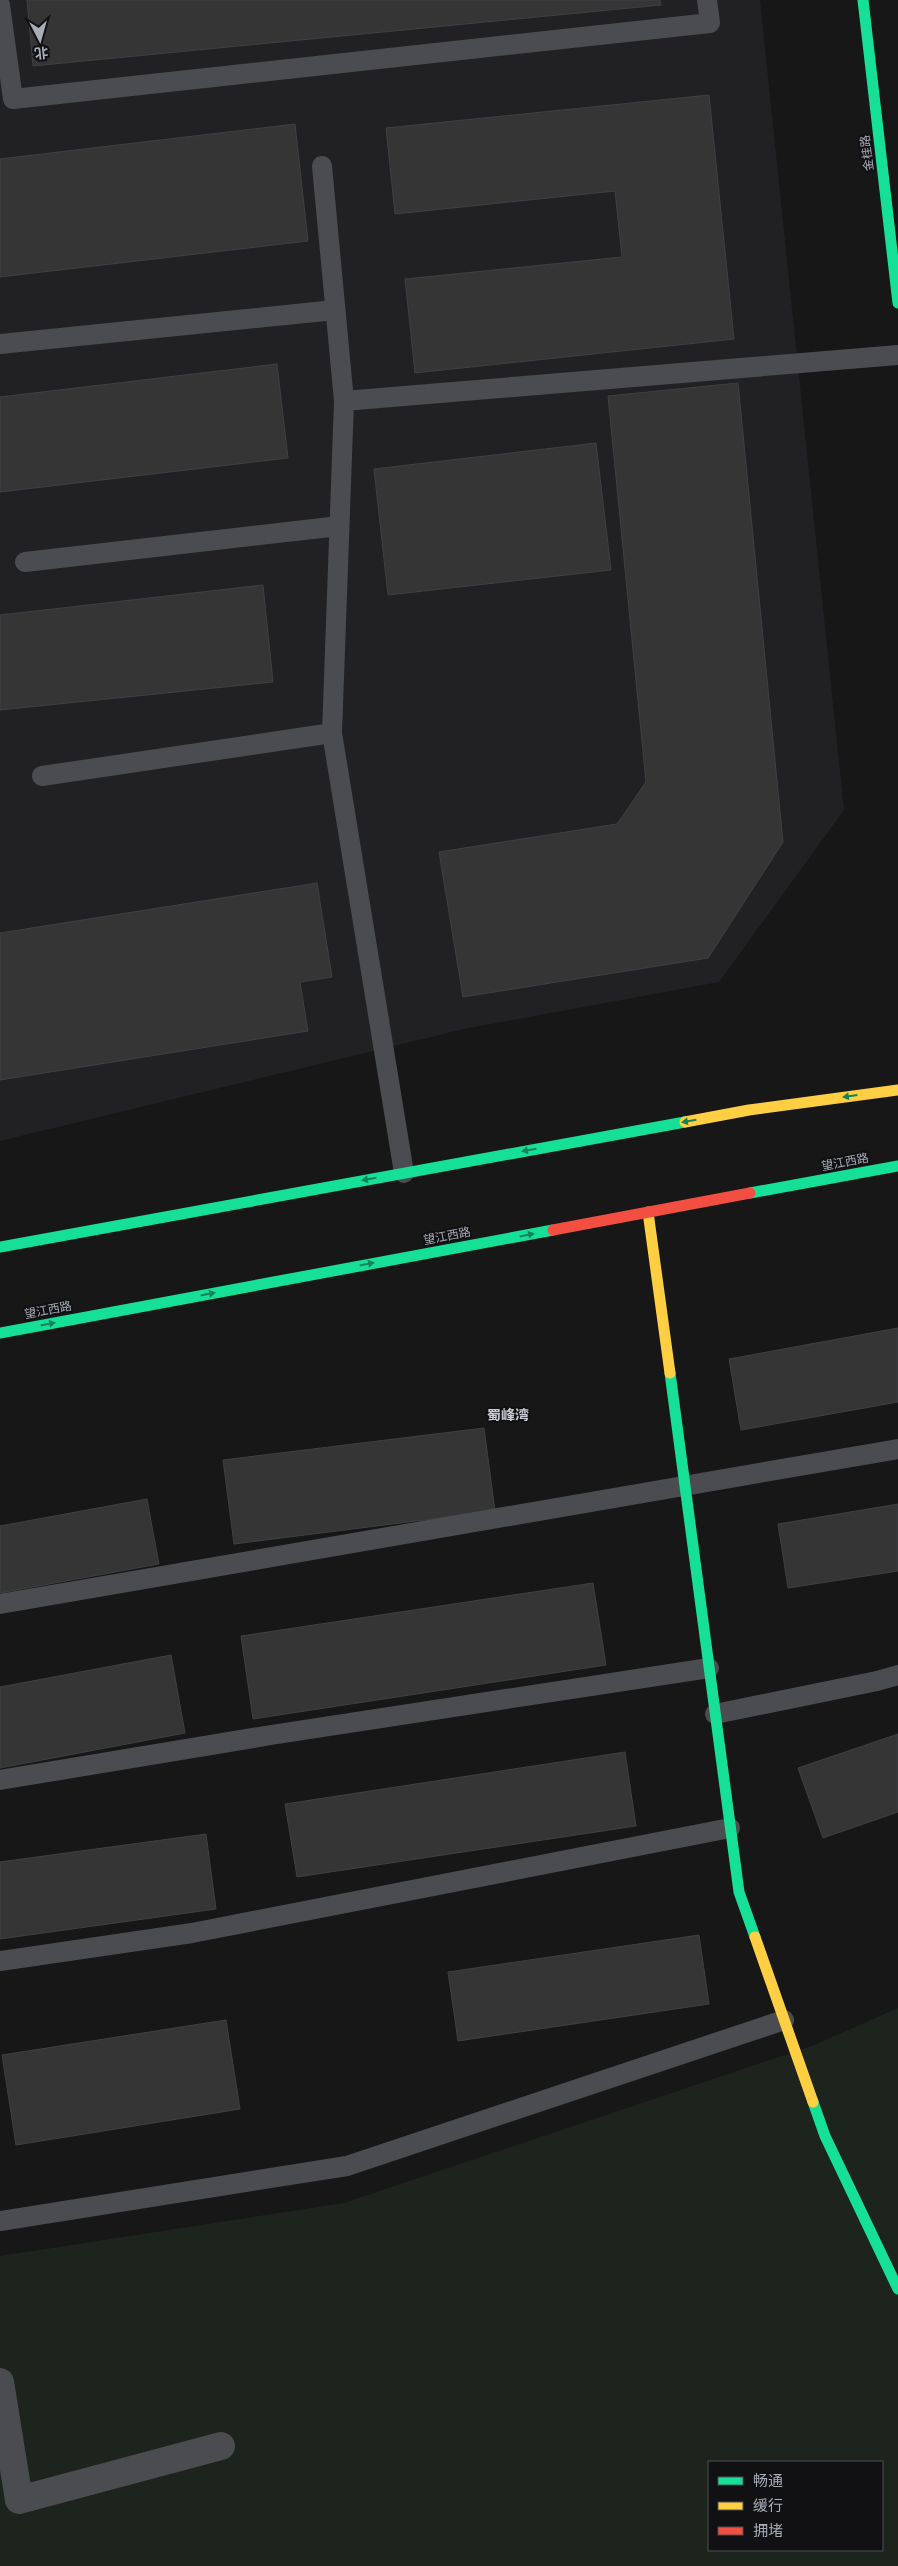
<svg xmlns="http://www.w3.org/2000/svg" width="898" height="2566" font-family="'Fira Sans','Noto Sans SC',sans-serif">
	<rect width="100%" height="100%" fill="#171717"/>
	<path fill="#212123" d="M0,0H760L844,810L719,982L464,1029L0,1141Z"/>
	<path fill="#1d241e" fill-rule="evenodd" d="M898,2008V2566H0V2256L344,2203L812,2046ZM709,2462H882V2550H709Z"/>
	<path fill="#353536" stroke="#3f4043" d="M27,0H660L661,5L33,66Z
		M709,95L734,339L415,373L405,279L622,257L615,191L395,214L386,128Z
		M295,124L308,241L0,277V159Z
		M277,364L288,458L0,492V397Z
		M738,383L783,842L708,958L463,997L439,852L617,824L646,782L608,396Z
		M596,443L611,570L388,595L374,469Z
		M263,585L273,682L0,710V615Z
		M317,883L332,977L300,982L308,1031L0,1080V933Z
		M898,1328V1402L741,1430L729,1359Z
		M484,1428L495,1511L234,1544L223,1460Z
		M147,1499L159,1564L0,1593V1526Z
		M898,1504V1571L788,1588L778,1524Z
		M593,1583L606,1665L253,1719L241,1636Z
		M171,1655L185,1733L0,1768V1687Z
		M898,1734V1812L823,1838L798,1768Z
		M625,1752L636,1826L297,1877L285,1804Z
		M206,1834L216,1909L0,1939V1862Z
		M699,1935L709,2004L458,2041L448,1972Z
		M226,2020L240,2109L16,2145L2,2055Z"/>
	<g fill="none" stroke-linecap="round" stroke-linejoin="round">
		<path stroke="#4b4c50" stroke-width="20" d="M0,5L13,99L710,23L707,0
			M322,166L344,401
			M0,344L335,310
			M25,562L339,526
			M42,776L332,733
			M404,1173L332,733L344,401L898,355
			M0,1604L898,1449
			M715,1714L877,1681L898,1675
			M0,1780L271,1735L709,1668
			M0,1961L192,1933L730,1828
			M0,2221L347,2166L784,2020"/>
		<path stroke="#4b4c50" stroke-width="28" d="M0,2382L19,2500L221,2446"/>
		<path stroke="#16e098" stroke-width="11" d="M863,0L898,303
			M750,1193L898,1166
			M0,1247L685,1122
			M0,1333L553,1230
			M670,1373L739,1892L755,1937
			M813,2102L825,2136L898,2289"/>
		<path stroke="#ffcf43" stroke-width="11" d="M685,1122L749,1110L898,1090
			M648,1212L670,1373
			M755,1937L813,2102"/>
		<path stroke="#f24e42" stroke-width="11" d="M553,1230L750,1193"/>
	</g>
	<defs><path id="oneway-solid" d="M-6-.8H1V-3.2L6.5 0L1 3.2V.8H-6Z" transform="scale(1.25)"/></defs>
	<g fill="#14835c">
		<use href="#oneway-solid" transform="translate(850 1096) rotate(172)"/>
		<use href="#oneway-solid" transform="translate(689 1121) rotate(170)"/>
		<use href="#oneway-solid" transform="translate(529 1150) rotate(170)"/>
		<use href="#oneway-solid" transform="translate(369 1179) rotate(170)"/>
		<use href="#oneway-solid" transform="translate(527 1235) rotate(-11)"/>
		<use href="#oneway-solid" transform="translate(367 1264) rotate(-11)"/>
		<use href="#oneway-solid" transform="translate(208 1294) rotate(-11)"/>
		<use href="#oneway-solid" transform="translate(48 1324) rotate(-11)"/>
	</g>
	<g text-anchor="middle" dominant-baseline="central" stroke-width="4" stroke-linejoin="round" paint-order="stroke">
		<g font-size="12" fill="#a8adb8" stroke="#111113">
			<text transform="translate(867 153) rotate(-97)">金桂路</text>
			<text transform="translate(845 1162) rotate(-11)">望江西路</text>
			<text transform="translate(447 1236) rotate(-11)">望江西路</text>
			<text transform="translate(48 1310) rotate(-11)">望江西路</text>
		</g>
		<g font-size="14" font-weight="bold" fill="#c9ccd4" stroke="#111113">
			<text x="508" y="1415">蜀峰湾</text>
		</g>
	</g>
	<rect x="708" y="2461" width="175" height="90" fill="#111113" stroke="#4d4f55"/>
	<rect x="718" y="2477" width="25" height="8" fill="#16e098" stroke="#4d4f55"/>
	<text x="753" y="2486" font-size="15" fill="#a8adb8">畅通</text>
	<rect x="718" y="2502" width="25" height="8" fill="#ffcf43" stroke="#4d4f55"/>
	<text x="753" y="2511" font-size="15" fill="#a8adb8">缓行</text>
	<rect x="718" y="2527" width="25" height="8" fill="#f24e42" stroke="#4d4f55"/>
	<text x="753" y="2536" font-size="15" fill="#a8adb8">拥堵</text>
	<g transform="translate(40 40) rotate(174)" stroke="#111113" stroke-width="4" paint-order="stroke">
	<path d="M0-4L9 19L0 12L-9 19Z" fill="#a8adb8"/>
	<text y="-8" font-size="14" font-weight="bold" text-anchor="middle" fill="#a8adb8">北</text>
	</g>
</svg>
